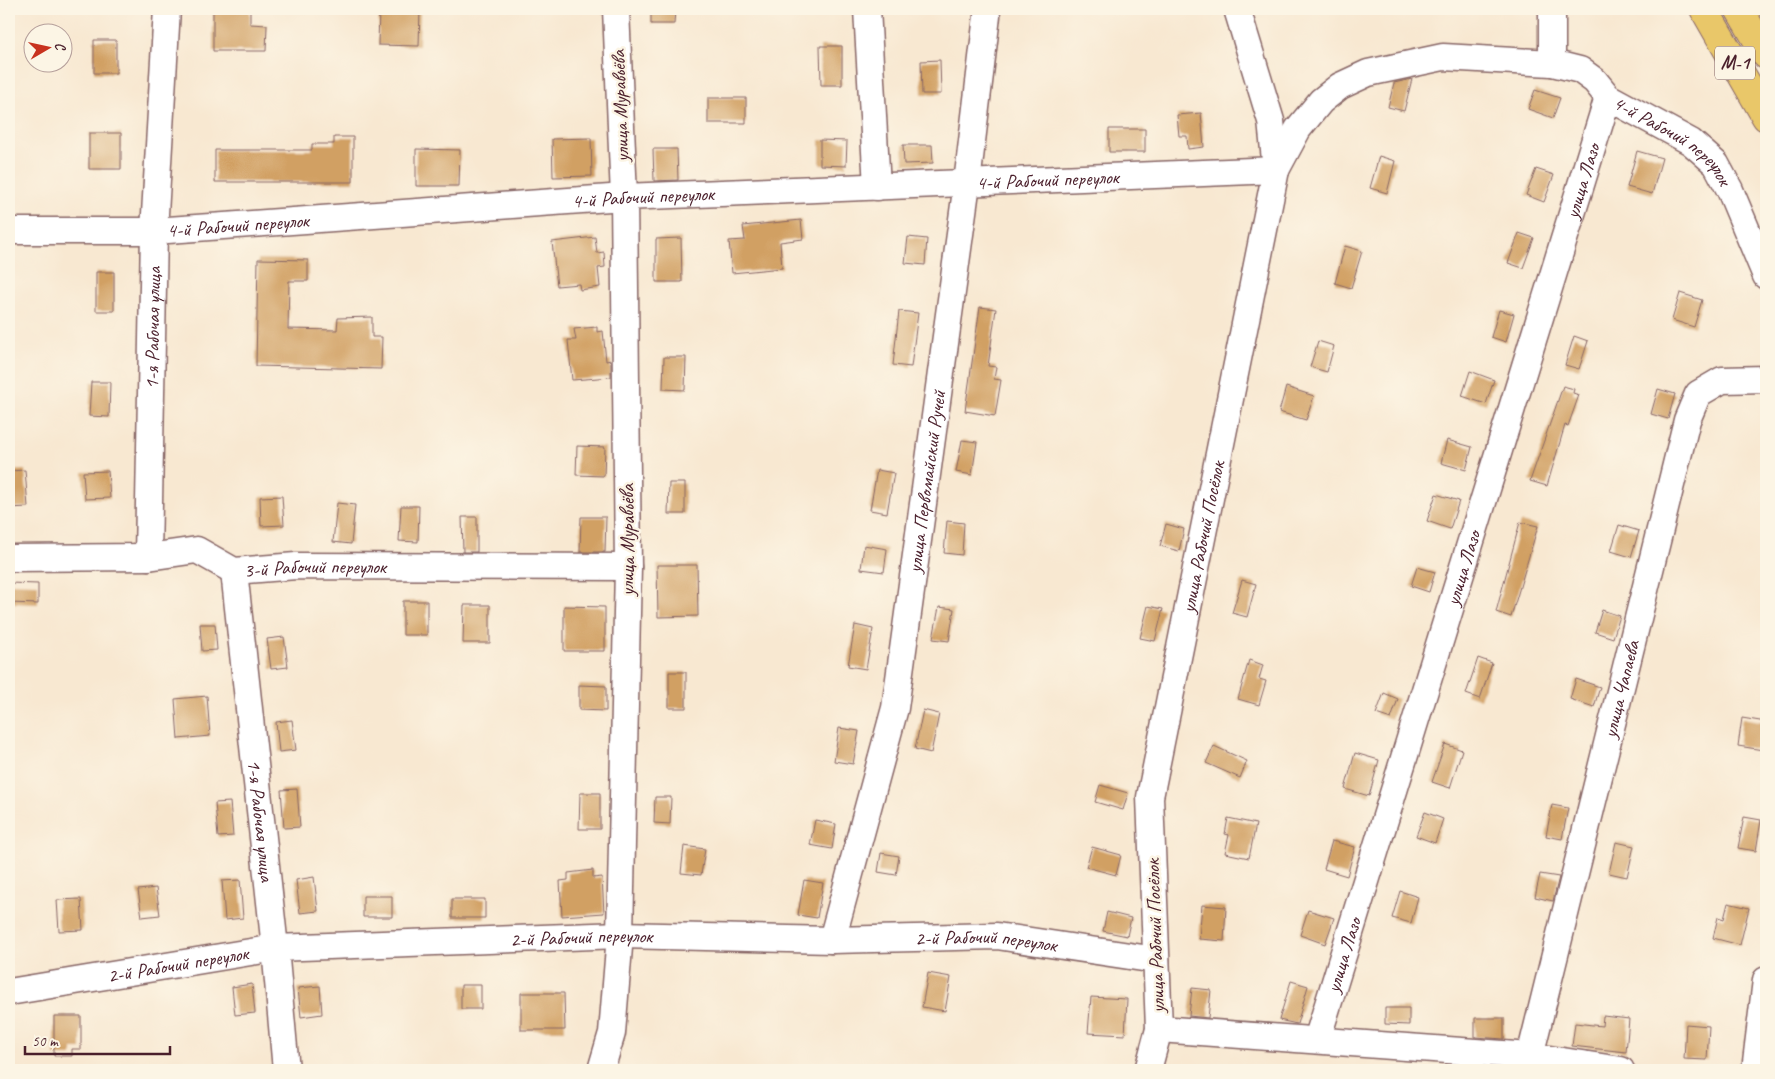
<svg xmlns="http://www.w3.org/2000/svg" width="1775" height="1079" font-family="Caveat,sans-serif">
	<rect width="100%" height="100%" fill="#fcf5e5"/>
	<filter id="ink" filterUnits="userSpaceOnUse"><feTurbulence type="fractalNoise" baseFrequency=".02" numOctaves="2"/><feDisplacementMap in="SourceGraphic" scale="10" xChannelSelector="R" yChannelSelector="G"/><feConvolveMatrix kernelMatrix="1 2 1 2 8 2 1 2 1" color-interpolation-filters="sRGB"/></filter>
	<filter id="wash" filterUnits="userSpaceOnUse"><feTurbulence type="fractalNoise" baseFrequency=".0096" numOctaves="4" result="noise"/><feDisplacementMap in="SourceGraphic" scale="20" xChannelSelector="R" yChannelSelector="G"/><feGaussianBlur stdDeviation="1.12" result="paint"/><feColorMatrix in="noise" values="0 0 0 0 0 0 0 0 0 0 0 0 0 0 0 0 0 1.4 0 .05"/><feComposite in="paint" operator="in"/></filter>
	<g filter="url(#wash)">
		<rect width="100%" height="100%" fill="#f8e8d1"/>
		<g id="blocks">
			<path fill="#d1a063" d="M213,9H250V24L267,25L266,51H213Z
				M379,9H420L419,46L378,45Z
				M651,9H675L674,24H651Z
				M94,40H116V73H94Z
				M820,46H842V85H821Z
				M940,60L941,94H922L921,61Z
				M1412,79L1404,111L1388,107L1394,83Z
				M1535,90L1560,98L1553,118L1528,109Z
				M708,98H746V123H708Z
				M1201,113L1204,147L1188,149L1187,136H1179L1177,115Z
				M1109,129H1145V152H1109Z
				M89,133H121V169H89Z
				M334,137H353V182H215V150H312V144H334Z
				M591,138L592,176L553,177L552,139Z
				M820,140L847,141L846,166L820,165Z
				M903,145H932L933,163L904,164Z
				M416,149L460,150L459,186H416Z
				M653,149H677L678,180L654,181Z
				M1637,151L1662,158L1652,194L1627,187Z
				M1379,156L1395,161L1387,193L1370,188Z
				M1536,169L1554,175L1544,202L1526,195Z
				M801,220L803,239L780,242L782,268L732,273L729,241L745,240L743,226Z
				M1519,233L1534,238L1523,268L1508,263Z
				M595,237L597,253L604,252L605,267L598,268L600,287L580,290L579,284L557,286L552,242Z
				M908,237L927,239L925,265L905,263Z
				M681,238L682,282H656V239Z
				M1345,246L1362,251L1351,288L1335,283Z
				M258,259L308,260V281H289L288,329L337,330L338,318L372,317V337H382L381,369L256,366Z
				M96,272H114V311H96Z
				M1680,293L1702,300L1694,327L1672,320Z
				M980,307L996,309L988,366L996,367L994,379L1001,380L995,416L965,411Z
				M1499,310L1514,314L1506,342L1491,337Z
				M899,311L918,313L911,367L893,365Z
				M597,327V332L603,331L606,361L611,360V377L572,380L568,340H576L574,329Z
				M1574,336L1588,341L1579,369L1565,365Z
				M1318,341L1334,346L1327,372L1310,367Z
				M664,357H686L685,390L663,389Z
				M1470,371L1494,380L1486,404L1462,396Z
				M91,382H110L109,417L89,416Z
				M1563,386L1574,389L1573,393L1579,395L1568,426L1565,425L1547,486L1530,481Z
				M1286,387L1314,396L1306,420L1279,412Z
				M1658,389L1675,394L1668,419L1651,414Z
				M962,440L977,442L972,475L956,472Z
				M1447,440L1472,447L1466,470L1441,463Z
				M577,446L605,447L604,476L576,475Z
				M25,470L28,507L9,508V471Z
				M877,470L894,473L887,513L870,510Z
				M108,471L110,498L85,499L83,472Z
				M669,483H685V514H668Z
				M1436,494L1459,501L1450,529L1427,521Z
				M282,496L284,525L261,526L260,497Z
				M337,503L355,505L351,544L333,542Z
				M401,506H419L418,542L399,541Z
				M462,517H477V552H463Z
				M581,517H606L605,552H580Z
				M947,521L964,523L962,555L944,553Z
				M1520,522L1538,526L1511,617L1496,612Z
				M1166,524L1184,529L1179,551L1160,546Z
				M1619,525L1639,531L1631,557L1611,551Z
				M864,545L887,549L884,572L861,569Z
				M657,565H697L698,616L658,617Z
				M1417,567L1435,572L1429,592L1411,586Z
				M1242,580L1256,584L1247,617L1232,613Z
				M9,583L38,584V604L9,603Z
				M403,601H427V635H403Z
				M464,605H490V643H463Z
				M564,606L605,607V651H564Z
				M1148,606L1163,609L1155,641L1140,638Z
				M939,607L954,609L949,641L933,639Z
				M1602,610L1620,616L1613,638L1595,632Z
				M200,624H215L217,650L202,651Z
				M855,625L873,629L866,669L848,666Z
				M284,637L288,667L271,669L267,639Z
				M1478,658L1492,663L1480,699L1466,694Z
				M1249,660L1263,665L1259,679L1266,681L1259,705L1238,699Z
				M669,672H686V708H669Z
				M1576,679L1600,687L1594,707L1570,699Z
				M579,685L606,686V711L579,710Z
				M1384,693L1398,699L1391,719L1376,714Z
				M207,696L210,736L178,739L175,699Z
				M923,710L939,714L931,753L915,749Z
				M1742,718L1766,722L1763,750L1738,746Z
				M292,720L296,750L279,752L276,722Z
				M839,728L859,731L853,764L834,761Z
				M1445,744L1462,750L1450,788L1432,782Z
				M1214,746L1247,761L1240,778L1206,763Z
				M1355,753L1379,760L1369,796L1345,789Z
				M1100,785L1128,793L1123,810L1095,802Z
				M297,789L300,827L284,828L281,790Z
				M580,793H600V829H579Z
				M655,797H671L670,824L654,823Z
				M230,802L233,836L218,837L215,803Z
				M1552,805L1568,808L1562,839L1546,836Z
				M1425,812L1443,819L1435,843L1416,836Z
				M1744,817L1761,820L1756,851L1738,848Z
				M1228,818L1256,824L1249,858L1225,853L1229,835L1225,834Z
				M815,820L836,824L832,849L810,845Z
				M1332,841L1355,847L1347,876L1324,869Z
				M1616,842L1634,846L1627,877L1609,873Z
				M684,846L705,849L701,875L681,873Z
				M1092,847L1121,855L1116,875L1086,867Z
				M881,853L899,856L896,875L878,872Z
				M593,870V878L602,877L604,913L562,916L560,881L568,880V873Z
				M1540,874L1559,877L1553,901L1535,897Z
				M314,877L318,911L300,913L296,880Z
				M240,880L243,918L225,920L222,881Z
				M804,880L823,883L817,918L798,915Z
				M156,888L160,915L142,917L138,890Z
				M1400,891L1418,897L1411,923L1392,918Z
				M363,896H392V917H363Z
				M81,899L83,930L59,931L57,900Z
				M452,899H485V918H452Z
				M1728,903L1749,908L1740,945L1713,938L1718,917L1724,919Z
				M1202,905L1226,907L1224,941L1199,939Z
				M1308,910L1334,918L1325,944L1300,935Z
				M1107,912L1131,918L1127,936L1103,931Z
				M928,973L951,977L945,1011L922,1007Z
				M1291,981L1308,986L1297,1024L1279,1020Z
				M252,984L255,1013L235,1015L232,987Z
				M461,985H481V1009H461Z
				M320,986L322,1014L301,1017L298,988Z
				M1192,988L1211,990L1208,1018L1189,1016Z
				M521,993H564L565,1030H521Z
				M1091,997L1127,999L1125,1035L1088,1033Z
				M1385,1008H1409V1025L1385,1024Z
				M54,1016H81V1049H72V1056H54Z
				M1603,1016L1629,1019L1626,1052L1572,1046L1575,1023L1602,1026Z
				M1475,1018H1504V1039L1475,1037Z
				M1686,1024L1709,1026L1707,1060L1684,1059Z"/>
		</g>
	</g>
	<g filter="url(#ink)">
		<use href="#blocks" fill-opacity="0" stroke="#876565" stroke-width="1"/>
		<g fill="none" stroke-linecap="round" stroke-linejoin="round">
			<g stroke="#876565" stroke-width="29">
				<g id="minor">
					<path d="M867,9L877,187"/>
					<path id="s1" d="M1552,9V63L1580,70L1595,81L1608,97L1691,142L1716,164L1730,190L1766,276"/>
					<path d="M1276,170L1298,129L1321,101L1340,86L1368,73L1443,57L1552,63"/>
					<path id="s2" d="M9,231H154L624,197L1276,170"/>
					<path id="s3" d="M148,557L154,231L167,9"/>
					<path id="s4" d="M9,558L148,557L197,550L234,571L296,566L628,567"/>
					<path id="s5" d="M234,571L275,948L286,1070"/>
					<path id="s6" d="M832,940L895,708L967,183L987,16"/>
					<path id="s7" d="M9,992L275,948L620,935L832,940L997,936L1156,960"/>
					<path d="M1159,1029L1530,1056L1621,1070"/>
					<path id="s8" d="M1317,1040L1608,97"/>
					<path id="s9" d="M1530,1056L1687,420L1698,394L1722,380L1766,379"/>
					<path d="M601,1070L612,1033L620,935L628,567L624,197L616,9"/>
					<path id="s10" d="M1148,1070L1159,1029L1150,797L1276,170L1271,121L1237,9"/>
					<path d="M1755,1070L1766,980"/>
				</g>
			</g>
			<g stroke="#876565" stroke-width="30">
				<path id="highway" d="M1704,9L1766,117
					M1739,9L1766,55"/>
			</g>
			<use href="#minor" stroke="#fff" stroke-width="26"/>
			<use href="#highway" stroke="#e9c769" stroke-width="28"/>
		</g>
	</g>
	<g text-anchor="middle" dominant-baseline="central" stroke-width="5" stroke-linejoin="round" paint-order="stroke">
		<rect fill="#fcf5e5" stroke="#7f5f63" stroke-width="1" x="1715" y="46.5" width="40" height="33" rx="4"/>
		<g font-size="19" font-weight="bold" fill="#4a1f2b">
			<text x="1735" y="63">М-1</text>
		</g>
		<g font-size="20" fill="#4a1f2b" stroke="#fcf5e5">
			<text transform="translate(620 106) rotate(-92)">улица Муравьёва</text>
			<text stroke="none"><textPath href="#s1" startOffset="201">4-й Рабочий переулок</textPath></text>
			<text stroke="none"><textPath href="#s2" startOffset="1040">4-й Рабочий переулок</textPath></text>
			<text stroke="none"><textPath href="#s8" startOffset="899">улица Лазо</textPath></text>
			<text stroke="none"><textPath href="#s2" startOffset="635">4-й Рабочий переулок</textPath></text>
			<text stroke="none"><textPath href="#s2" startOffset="229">4-й Рабочий переулок</textPath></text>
			<text stroke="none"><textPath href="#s3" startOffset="229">1-я Рабочая улица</textPath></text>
			<text stroke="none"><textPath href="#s6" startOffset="469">улица Первомайский Ручей</textPath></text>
			<text stroke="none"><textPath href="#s10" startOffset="540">улица Рабочий Посёлок</textPath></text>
			<text transform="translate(627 540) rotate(-90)">улица Муравьёва</text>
			<text stroke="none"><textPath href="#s4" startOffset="312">3-й Рабочий переулок</textPath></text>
			<text stroke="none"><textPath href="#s8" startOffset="494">улица Лазо</textPath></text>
			<text stroke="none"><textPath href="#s9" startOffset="378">улица Чапаева</textPath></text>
			<text stroke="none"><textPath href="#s5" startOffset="251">1-я Рабочая улица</textPath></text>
			<text transform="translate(1155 936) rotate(-92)">улица Рабочий Посёлок</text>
			<text stroke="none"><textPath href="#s7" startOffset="576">2-й Рабочий переулок</textPath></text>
			<text stroke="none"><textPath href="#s7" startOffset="981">2-й Рабочий переулок</textPath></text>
			<text stroke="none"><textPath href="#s8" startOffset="89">улица Лазо</textPath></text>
			<text stroke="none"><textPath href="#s7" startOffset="171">2-й Рабочий переулок</textPath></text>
		</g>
	</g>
	<rect width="1775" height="1079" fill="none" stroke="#fcf5e5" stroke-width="30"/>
	<g transform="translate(48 48) rotate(81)"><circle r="24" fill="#fcf5e5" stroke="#b59f9b"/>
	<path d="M0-4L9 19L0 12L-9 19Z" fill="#c8321e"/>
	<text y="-8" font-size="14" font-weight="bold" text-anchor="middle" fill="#4a1f2b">С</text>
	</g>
	<path d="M25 1046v8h145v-8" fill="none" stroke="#4a1f2b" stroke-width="2.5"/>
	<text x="32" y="1046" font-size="15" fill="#4a1f2b" stroke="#fcf5e5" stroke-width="4" paint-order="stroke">50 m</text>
</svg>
